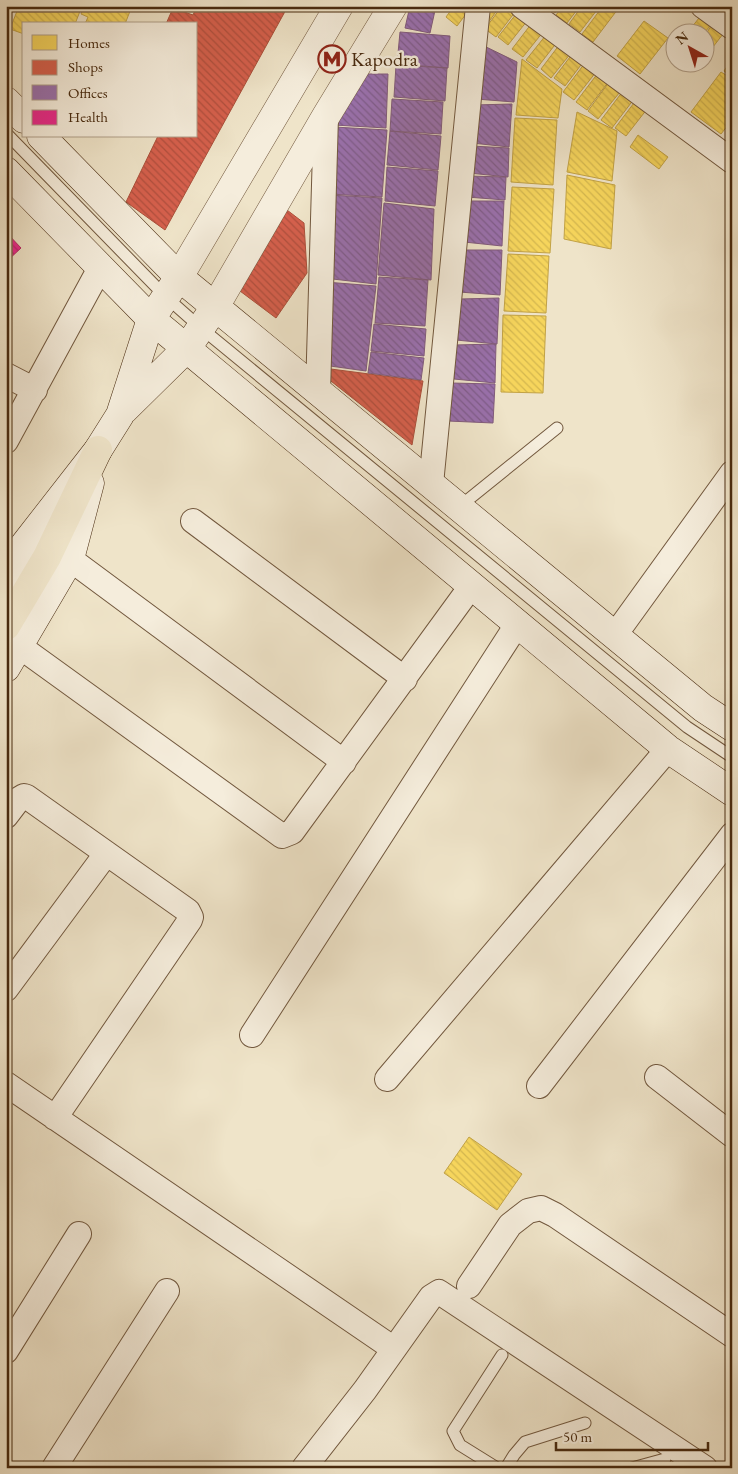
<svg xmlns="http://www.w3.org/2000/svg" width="738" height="1474" font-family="'EB Garamond',serif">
	<defs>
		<pattern id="homes-back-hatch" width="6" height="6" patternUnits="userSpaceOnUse" patternTransform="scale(1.25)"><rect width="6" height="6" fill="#f6d55c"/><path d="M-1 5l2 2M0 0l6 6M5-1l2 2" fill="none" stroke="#d4b74f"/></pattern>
		<pattern id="shops-back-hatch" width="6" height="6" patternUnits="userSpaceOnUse" patternTransform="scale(1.25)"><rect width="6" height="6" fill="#d6604d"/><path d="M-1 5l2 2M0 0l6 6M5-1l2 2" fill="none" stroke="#b04f3e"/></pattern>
		<pattern id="offices-back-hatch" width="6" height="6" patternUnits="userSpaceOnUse" patternTransform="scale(1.25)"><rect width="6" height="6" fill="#9970ab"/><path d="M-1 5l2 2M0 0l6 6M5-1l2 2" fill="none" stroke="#7f5c8a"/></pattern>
		<pattern id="health-back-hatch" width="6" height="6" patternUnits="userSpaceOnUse" patternTransform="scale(1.25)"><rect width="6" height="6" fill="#e7298a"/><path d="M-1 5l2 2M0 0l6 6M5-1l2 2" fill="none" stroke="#bd236f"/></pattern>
	</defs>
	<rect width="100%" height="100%" fill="#efe4c9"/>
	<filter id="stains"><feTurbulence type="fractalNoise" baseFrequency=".004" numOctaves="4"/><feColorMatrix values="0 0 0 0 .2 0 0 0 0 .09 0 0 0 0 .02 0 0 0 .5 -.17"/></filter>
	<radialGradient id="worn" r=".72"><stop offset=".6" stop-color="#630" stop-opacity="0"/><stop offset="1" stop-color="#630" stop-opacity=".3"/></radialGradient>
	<path fill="url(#homes-back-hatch)" stroke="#c2a245" d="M19,6H82L75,24H24V34L10,29Z
		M84,6H132L125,24H85L88,17L81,14Z
		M454,6H472L457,26L446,17Z
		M486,6H500L488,23Z
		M502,6L519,7L496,37L485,29Z
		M546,6H560L555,13Z
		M563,6H580L567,23L556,15Z
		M582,6H600L580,32L569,24Z
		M603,6H614L618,9L593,42L582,34Z
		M520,9L531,16L508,45L498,37Z
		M699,18L710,26L705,32H688Z
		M535,19L547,27L523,57L512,49Z
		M644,21L668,38L640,74L617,56Z
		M711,26L723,34L706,56V34Z
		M550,30L561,37L537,68L526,60Z
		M563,40L575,48L551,78L541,69Z
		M576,49L587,57L565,86L554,78Z
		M522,59L562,89L558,118L516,115Z
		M588,59L600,67L574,100L563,92Z
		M732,59V77L724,71Z
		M601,69L612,77L587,110L576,102Z
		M721,72L732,79V120L721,134L691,112Z
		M612,78L624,87L598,119L588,111Z
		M626,87L637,95L612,128L601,120Z
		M640,95L651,104L626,136L615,128Z
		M577,112L617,131L612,181L567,172Z
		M515,118L557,120L553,185L511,182Z
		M638,135L668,157L659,169L630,147Z
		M567,175L615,185L611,249L564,239Z
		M512,187L554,189L550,253L508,251Z
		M508,254L549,256L546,313L504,311Z
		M503,315L546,316L543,393L501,392Z
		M469,1137L522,1174L497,1210L444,1173Z"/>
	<path fill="url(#shops-back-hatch)" stroke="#ab503a" d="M197,6H288L165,230L126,202L158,136H196V24H166L173,8L193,15Z
		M287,210L304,223L307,273L276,318L240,291Z
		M323,368L423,381L412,445L322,374Z"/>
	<path fill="url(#offices-back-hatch)" stroke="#815b7c" d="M410,6H436L430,33L405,28Z
		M400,32L450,36L448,68L397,64Z
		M480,44L517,62L514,102L476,99Z
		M396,65L447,68L445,101L394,97Z
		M359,74H388L386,128L334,125Z
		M392,99L443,102L441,134L390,131Z
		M512,104L509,147L472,143L474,105Z
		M334,127L387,130L382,197L330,194Z
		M390,131L441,136L438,170L387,165Z
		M471,146L509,148L508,177L469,173Z
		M387,167L438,171L435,206L385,201Z
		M468,176L506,177L505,200L467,197Z
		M329,195L382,198L376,284L324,278Z
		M466,201H504L502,246L464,242Z
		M384,203L434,209L431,280L378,275Z
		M463,250H502L500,295L459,292Z
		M379,277L428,280L425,326L375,323Z
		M325,282L376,286L366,371L323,365Z
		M499,298L497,344L456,340L460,299Z
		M374,324L426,329L424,356L371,351Z
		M496,344L495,383L454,379L455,345Z
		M371,352L424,358L421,380L368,373Z
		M451,383L495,384L493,423L448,421Z"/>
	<path fill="url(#health-back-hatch)" stroke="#b72965" d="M6,232L21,248L6,262Z"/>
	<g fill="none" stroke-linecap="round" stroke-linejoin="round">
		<g stroke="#72583e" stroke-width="13">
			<path id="service" d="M6,133L166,297L201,328L687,727L732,757
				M459,507L557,428
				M497,1468L460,1445L453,1431L502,1355
				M506,1468L514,1455L525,1442L585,1423
				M632,1468L665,1459"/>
		</g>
		<g stroke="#72583e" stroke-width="26">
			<path id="minor" d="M522,6L732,161
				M703,6L732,27
				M6,375L35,390
				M318,392L326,116
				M6,441L100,268
				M431,484L478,6
				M193,521L405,679
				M70,559L344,762
				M615,635L732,473
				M19,646L282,836L292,832L472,585
				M6,816L19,799L24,796L27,797L188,911L191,917L190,920L55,1118
				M6,989L106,854
				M252,1035L518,623
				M657,1077L732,1135
				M387,1079L668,749
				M6,1084L394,1349
				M539,1086L732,835
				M469,1286L510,1225L528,1211L541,1208L555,1215L732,1335
				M6,1351L79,1234
				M54,1468L167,1291
				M304,1468L365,1390L431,1297L439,1292L705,1468"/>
		</g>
		<g stroke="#72583e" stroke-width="29">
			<path id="tertiary" d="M179,277L339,6
				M215,307L326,116L393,6"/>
		</g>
		<g stroke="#482a0f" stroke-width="29">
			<path id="secondary" d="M6,101L24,119
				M41,136L179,277L703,708L732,727
				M6,171L151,319L668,749L732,792
				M124,410L187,348L215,307
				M6,577L24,545L98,450L120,415L151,319L179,277
				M6,668L70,559L90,483"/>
		</g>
		<g stroke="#482a0f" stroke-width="29">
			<path id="primary" d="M6,626L47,557L98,450"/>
		</g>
		<use href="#service" stroke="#f5eddc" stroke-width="11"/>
		<use href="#minor" stroke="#f5eddc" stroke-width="24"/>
		<use href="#tertiary" stroke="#f5eddc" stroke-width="28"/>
		<use href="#secondary" stroke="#f5eddc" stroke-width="28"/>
		<use href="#primary" stroke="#efe4c9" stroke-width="28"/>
	</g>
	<defs>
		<g id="metro-ring" transform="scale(1.4375)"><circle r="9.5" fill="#f5eddc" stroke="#8f2418" stroke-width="1.5"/><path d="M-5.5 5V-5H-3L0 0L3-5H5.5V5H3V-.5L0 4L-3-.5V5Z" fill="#8f2418"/></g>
	</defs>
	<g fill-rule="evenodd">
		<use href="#metro-ring" x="332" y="59"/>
	</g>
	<g text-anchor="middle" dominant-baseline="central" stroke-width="5" stroke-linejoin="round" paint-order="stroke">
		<g font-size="20" fill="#482a0f" stroke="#f5eddc" text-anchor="start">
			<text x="351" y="59">Kapodra</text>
		</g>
	</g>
	<rect width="738" height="1474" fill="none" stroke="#efe4c9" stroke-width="25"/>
	<rect x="8" y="8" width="723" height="1459" fill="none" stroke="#482a0f" stroke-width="2.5"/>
	<rect x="12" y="12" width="713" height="1449" fill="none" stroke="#482a0f"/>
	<rect x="22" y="22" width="175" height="115" fill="#f5eddc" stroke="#b09f8a"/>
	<rect x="32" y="35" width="25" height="15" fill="#f6d55c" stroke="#b09f8a"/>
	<text x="68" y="48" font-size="15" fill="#482a0f">Homes</text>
	<rect x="32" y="60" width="25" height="15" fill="#d6604d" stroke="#b09f8a"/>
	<text x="68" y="72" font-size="15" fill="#482a0f">Shops</text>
	<rect x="32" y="85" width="25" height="15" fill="#9970ab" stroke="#b09f8a"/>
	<text x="68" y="98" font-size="15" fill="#482a0f">Offices</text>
	<rect x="32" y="110" width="25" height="15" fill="#e7298a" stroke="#b09f8a"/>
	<text x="68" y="122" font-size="15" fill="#482a0f">Health</text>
	<g transform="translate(690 48) rotate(321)"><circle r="24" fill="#f5eddc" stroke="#b09f8a"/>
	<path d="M0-4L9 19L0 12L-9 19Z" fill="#8f2418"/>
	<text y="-8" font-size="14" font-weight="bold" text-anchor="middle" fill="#482a0f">N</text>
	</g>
	<path d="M556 1442v8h152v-8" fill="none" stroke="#482a0f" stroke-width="2.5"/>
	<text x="563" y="1442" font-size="15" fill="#482a0f" stroke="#f5eddc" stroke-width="4" paint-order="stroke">50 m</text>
	<rect width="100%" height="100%" filter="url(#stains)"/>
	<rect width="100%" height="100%" fill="url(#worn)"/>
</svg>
